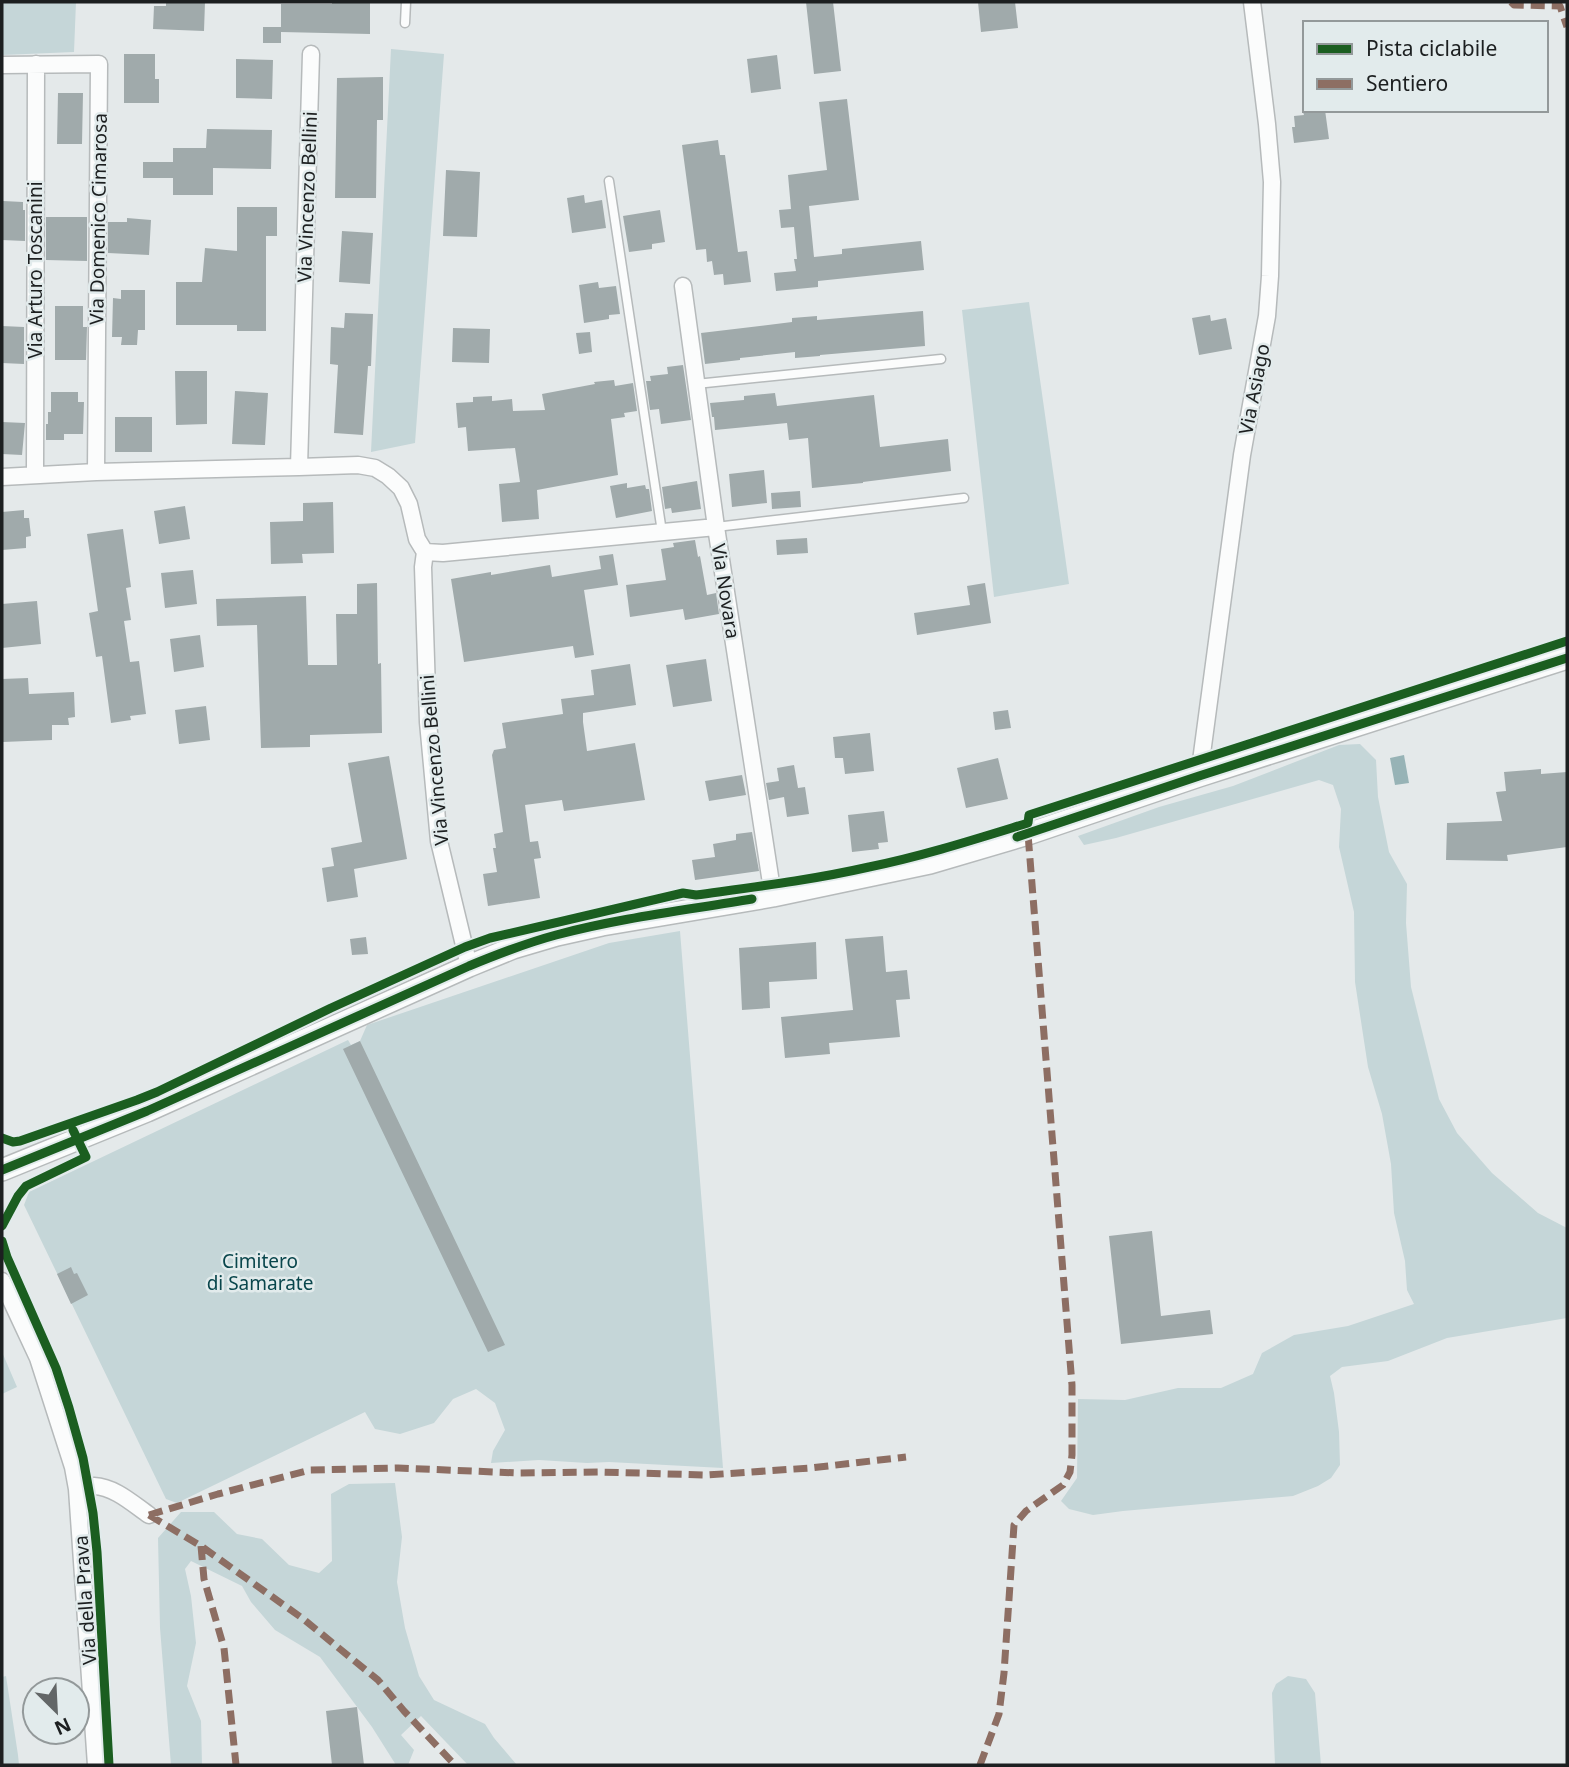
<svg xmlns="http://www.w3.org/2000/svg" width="1569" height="1767" font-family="'Noto Sans',sans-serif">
	<rect width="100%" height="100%" fill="#e4e9ea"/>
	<path fill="#c5d6d8" d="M2,2H76L74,52L2,55Z
		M391,49L444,54L415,443L371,452Z
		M1029,302L1069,584L994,597L962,310Z
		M1360,744L1376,760L1378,797L1389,852L1407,884L1406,923L1411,987L1439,1099L1457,1133L1492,1173L1538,1213L1567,1228V1318L1447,1338L1388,1361L1342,1367L1330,1376L1334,1393L1339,1432L1340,1465L1331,1478L1318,1486L1293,1496L1123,1511L1093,1515L1069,1509L1061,1501L1077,1478L1078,1399L1125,1400L1178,1388H1221L1253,1374L1262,1353L1294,1335L1348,1326L1414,1304L1407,1290L1405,1261L1394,1213L1391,1164L1382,1114L1368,1067L1355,982L1354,912L1339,847L1341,809L1333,785L1319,780L1116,838L1084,845L1078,836L1159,807L1233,786L1339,745Z
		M680,931L723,1468L609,1462L587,1463L539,1460L491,1463L493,1451L505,1430L495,1403L476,1389L453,1399L434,1423L400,1434L375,1429L365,1412L177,1503L166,1499L24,1205L29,1192L348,1040L351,1045L360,1041L367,1025L609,943Z
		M2,1352L17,1387L2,1394Z
		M395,1483L402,1537L397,1582L405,1628L419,1676L434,1700L485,1724L494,1738L517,1765H468L421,1716L401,1735L414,1750L408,1765H396L372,1727L320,1657L275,1630L251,1602L242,1586L191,1561L185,1569L191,1596L196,1643L187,1686L201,1721L202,1765H171L160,1628L158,1538L181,1512H214L237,1534L262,1539L289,1565L319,1573L332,1561L331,1494L349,1484Z
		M6,1676L18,1755L19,1765H2V1677Z
		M1288,1676L1306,1679L1315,1693L1321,1765H1275L1272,1693L1276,1684Z"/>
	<path fill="#97b3b6" d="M1404,755L1409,783L1395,785L1390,758Z"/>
	<path fill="#a0aaab" d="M166,2H205L204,31L153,29L154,6H166Z
		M332,2H370V34L281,32V43H263V27H281V4H332Z
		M806,2H833L841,71L814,74Z
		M978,2H1015L1018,28L981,32Z
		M124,54H155V79H159V103H124Z
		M777,55L781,89L751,93L747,59Z
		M236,59L273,60L272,99L236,98Z
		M383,77V120H377L376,198H335L337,78Z
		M58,93H83L82,144H57Z
		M847,99L859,200L809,206L814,257L842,254V249L921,241L924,270L818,281V287L776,291L774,273L796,271L794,259H797L794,227L781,228L779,210L791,209L788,175L827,170L819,102Z
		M1314,110H1325L1329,139L1294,143L1292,127H1295L1294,116L1304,115L1303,112Z
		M207,129L272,130L271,169L213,168V195H173V178H143V162H173V148H206Z
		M718,140L720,155H725L738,252L747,251L751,282L724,285L723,274L714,275L712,261L707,262L706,249L696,250L682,145Z
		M446,170L480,172L477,237L443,236Z
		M584,195L585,203L602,200L606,228L572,233L567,198Z
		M3,201L23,202V210H25V241L2,240Z
		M237,207H277V236H266V331H237V325H176V282H202L205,248L237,251Z
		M660,210L665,242L652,244V249L629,252L623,216Z
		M46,217H87V261L46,260Z
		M127,218L151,220L149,255L108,253V222H127Z
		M342,231L373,233L370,284L339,282Z
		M598,282L599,288L616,286L620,314L609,315V319L584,323L579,285Z
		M121,290H145V330H138L137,345H121L122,337H112L113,298L121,299Z
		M55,306H83V327H87L86,360H55Z
		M923,311L925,346L820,355V356L795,358V352L740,358V360L705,364L701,333L792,322V318L817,316V320Z
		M345,313L373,314L371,366H368L363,435L334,433L338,365L330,364L331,327L344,328Z
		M1210,315L1211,321L1226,318L1232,349L1199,355L1192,318Z
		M2,326L24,327V364L2,363Z
		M453,328L490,329L489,363L452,362Z
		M590,332L592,352L579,354L576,333Z
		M683,365L691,420L661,424L659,409L650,410L646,381H651L650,376L668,374L667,367Z
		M175,371H207V424L176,425Z
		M614,380L615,386L633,383L637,411L624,413L625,417L611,419L618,475L537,490L539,519L502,522L499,484L520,482L515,448L468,451L466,427L458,428L456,403L473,402V397L492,396V401L512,399L513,411L545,410L542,394L595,384L594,382Z
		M235,391L268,393L265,445L232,444Z
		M51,392H78V402H84L83,434H64V440H46V424H48V412H51Z
		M775,393L777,406L874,395L880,447L948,439L951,471L863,482V483L812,488L808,438L789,440L787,423L715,430L714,417H712L710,403L744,400V396Z
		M115,417H152V452H115Z
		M2,422L25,423L22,455L2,454Z
		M764,470L767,503L732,507L729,474Z
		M697,481L701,509L672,513L671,508L665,509L662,487Z
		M627,483V488L645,485L646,489H649L652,511L616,518L610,486Z
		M800,491L801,507L772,509L771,493Z
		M333,502L334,553L302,554L303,563L271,564L270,522L303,521V503Z
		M185,506L190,539L159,544L154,511Z
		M24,510V518H29L31,536L26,537V548L2,550V512Z
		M123,529L131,587L126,588L131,620L124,621L130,662L139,661L146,714L130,716L131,720L111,723L102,656L96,657L89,613L98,611L87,534Z
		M807,538L808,553L777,555L776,540Z
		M695,540L698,557L700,556L707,595L716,593L719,614L685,620L683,609L630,617L626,585L666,580L661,549L674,547L673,543Z
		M613,554L618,585L584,590L594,655L575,658L573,646L464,662L451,579L491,572V575L550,565L552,577L601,569L599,556Z
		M193,570L197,604L165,608L161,573Z
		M377,583L378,664L381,663L382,733L310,735V747L261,748L257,625L217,626L216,599L306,596L308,665H337L336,614H357V584Z
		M985,583L991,623L917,635L914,613L970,605L967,586Z
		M37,601L41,644L2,648V604Z
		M200,635L204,667L174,672L170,639Z
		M706,659L712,701L673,707L666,665Z
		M630,664L636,705L583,713V722L587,751L635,743L645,800L564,811L562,800L525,805L530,842L538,841L541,858L534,859L540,898L488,906L483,874L497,872L493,848H496L494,834L503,832L492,755L494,750L506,748L502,723L563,714L561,699L594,695L591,670Z
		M28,678L29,694L74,692L75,717L68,718L69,725H52V740L3,742L2,679Z
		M206,706L210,740L179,744L175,710Z
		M1008,710L1011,728L995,730L993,712Z
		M870,733L874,771L845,774L843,758H835L833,737Z
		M389,756L407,859L354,869L358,897L327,902L322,868L334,866L331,848L362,842L348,763Z
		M998,758L1008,799L966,808L957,768Z
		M794,765L798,788L805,787L809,814L787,817L784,797L769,800L766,783L779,781L777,768Z
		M1541,769V774L1567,772V847L1507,855L1508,861L1446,860L1447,823L1502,821L1496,792L1506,791L1504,772Z
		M742,775L746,795L709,801L705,781Z
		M884,811L888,842L878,843L879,849L852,852L848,815Z
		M752,832L759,871L695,880L692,860L715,857L713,844L736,840V834Z
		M883,936L886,972L907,970L910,999L896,1000L900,1037L829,1043L830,1054L785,1058L781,1017L853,1010L845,939Z
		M366,937L368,954L352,955L350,939Z
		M816,942L817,979L769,982L770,1008L742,1010L739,948Z
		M360,1041L505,1345L488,1352L343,1049Z
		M1152,1231L1161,1316L1210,1310L1213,1334L1121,1344L1109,1236Z
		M71,1267L74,1274L77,1273L88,1295L71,1304L57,1274Z
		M357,1707L364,1765H332L326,1711Z"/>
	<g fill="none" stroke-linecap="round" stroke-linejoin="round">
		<g stroke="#b6babb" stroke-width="11">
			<path id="lane" d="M405,23L406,2
				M609,181L662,532
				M696,384L941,359
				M716,527L964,498"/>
		</g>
		<g stroke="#b6babb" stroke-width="19">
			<path id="street" d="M2,65L99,64L96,472
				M683,286L716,527L773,896
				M299,467L311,54
				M35,475L36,64
				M2,477L96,472L299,467L358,465L375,468L388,476L401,488L409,504L417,539L425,552L443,553L716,527
				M425,552L423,567L428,722L439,841L469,966
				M1199,776L1242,455L1267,316L1270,276L1272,182L1267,124L1252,2
				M2,1281L38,1358L73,1467L77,1489L96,1765
				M77,1489C83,1488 89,1486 94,1486C115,1487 133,1504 149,1515"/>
		</g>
		<g stroke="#b6babb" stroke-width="24">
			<path id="secondary" d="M2,1170L147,1111L469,966L513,948L557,935L602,925L773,896L930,863L1028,834L1199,776L1567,658"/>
		</g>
		<use href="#lane" stroke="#fbfcfc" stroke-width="8"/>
		<use href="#street" stroke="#fbfcfc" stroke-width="16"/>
		<use href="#secondary" stroke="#fbfcfc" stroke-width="21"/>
		<path stroke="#8d6e63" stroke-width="7" stroke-dasharray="14 7" stroke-linecap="butt" d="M1511,2L1514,5L1560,6L1567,27
			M149,1515L218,1494L310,1470L398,1468L519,1473L600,1472L707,1475L810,1468L906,1457
			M149,1515L201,1546L302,1618L378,1680L404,1711L455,1765
			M201,1546L204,1579L224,1648L236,1765
			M980,1765L999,1714L1004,1673L1014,1525L1026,1511L1063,1485L1070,1472L1072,1455V1385L1028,834"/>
		<g stroke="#e2ebec" stroke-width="13">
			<path id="cycleway" d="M1017,837L1199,776L1567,658
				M2,1138L13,1142L20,1141L137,1100L157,1092L331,1008L465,947L490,938L683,893L696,895C754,887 812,880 869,867C923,856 976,839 1028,823L1029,815L1567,641
				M2,1170L147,1111L469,966C498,954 526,943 556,935C619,918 687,910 752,899
				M2,1226L18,1196L26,1186L86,1157L73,1130
				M2,1241L7,1257L56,1368L69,1408L83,1458L93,1513L97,1552L109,1765"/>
		</g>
		<use href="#cycleway" stroke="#1b5e20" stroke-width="9"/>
	</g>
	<g text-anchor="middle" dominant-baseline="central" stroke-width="5" stroke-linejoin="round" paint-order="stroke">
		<g font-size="19" fill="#1c1f20" stroke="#e2ebec">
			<text transform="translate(307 197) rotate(-88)">Via Vincenzo Bellini</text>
			<text transform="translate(98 219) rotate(-89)">Via Domenico Cimarosa</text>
			<text transform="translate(35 270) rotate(-90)">Via Arturo Toscanini</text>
			<text transform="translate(1254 389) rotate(-79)">Via Asiago</text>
			<text transform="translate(726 591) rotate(81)">Via Novara</text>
			<text transform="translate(434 760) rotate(-95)">Via Vincenzo Bellini</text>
			<text transform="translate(85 1600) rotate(-94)">Via della Prava</text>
		</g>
		<g font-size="19" fill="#09464c" stroke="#e2ebec">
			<text x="260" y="1261">Cimitero<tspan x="260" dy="22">di Samarate</tspan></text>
		</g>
	</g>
	<rect width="1569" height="1767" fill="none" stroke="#1c1f20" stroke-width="7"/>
	<rect x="1303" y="21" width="245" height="91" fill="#e2ebec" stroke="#93999a" stroke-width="2"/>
	<rect x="1317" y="44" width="35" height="10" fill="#1b5e20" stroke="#93999a" stroke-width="2"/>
	<text x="1366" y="56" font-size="21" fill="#1c1f20">Pista ciclabile</text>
	<rect x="1317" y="79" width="35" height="10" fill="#8d6e63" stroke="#93999a" stroke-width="2"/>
	<text x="1366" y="91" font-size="21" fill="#1c1f20">Sentiero</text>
	<g transform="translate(56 1711) rotate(156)"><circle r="33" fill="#e2ebec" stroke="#93999a" stroke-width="2"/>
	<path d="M0-5L12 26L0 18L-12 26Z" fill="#626667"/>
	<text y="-10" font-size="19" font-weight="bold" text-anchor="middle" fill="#1c1f20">N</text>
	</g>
</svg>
